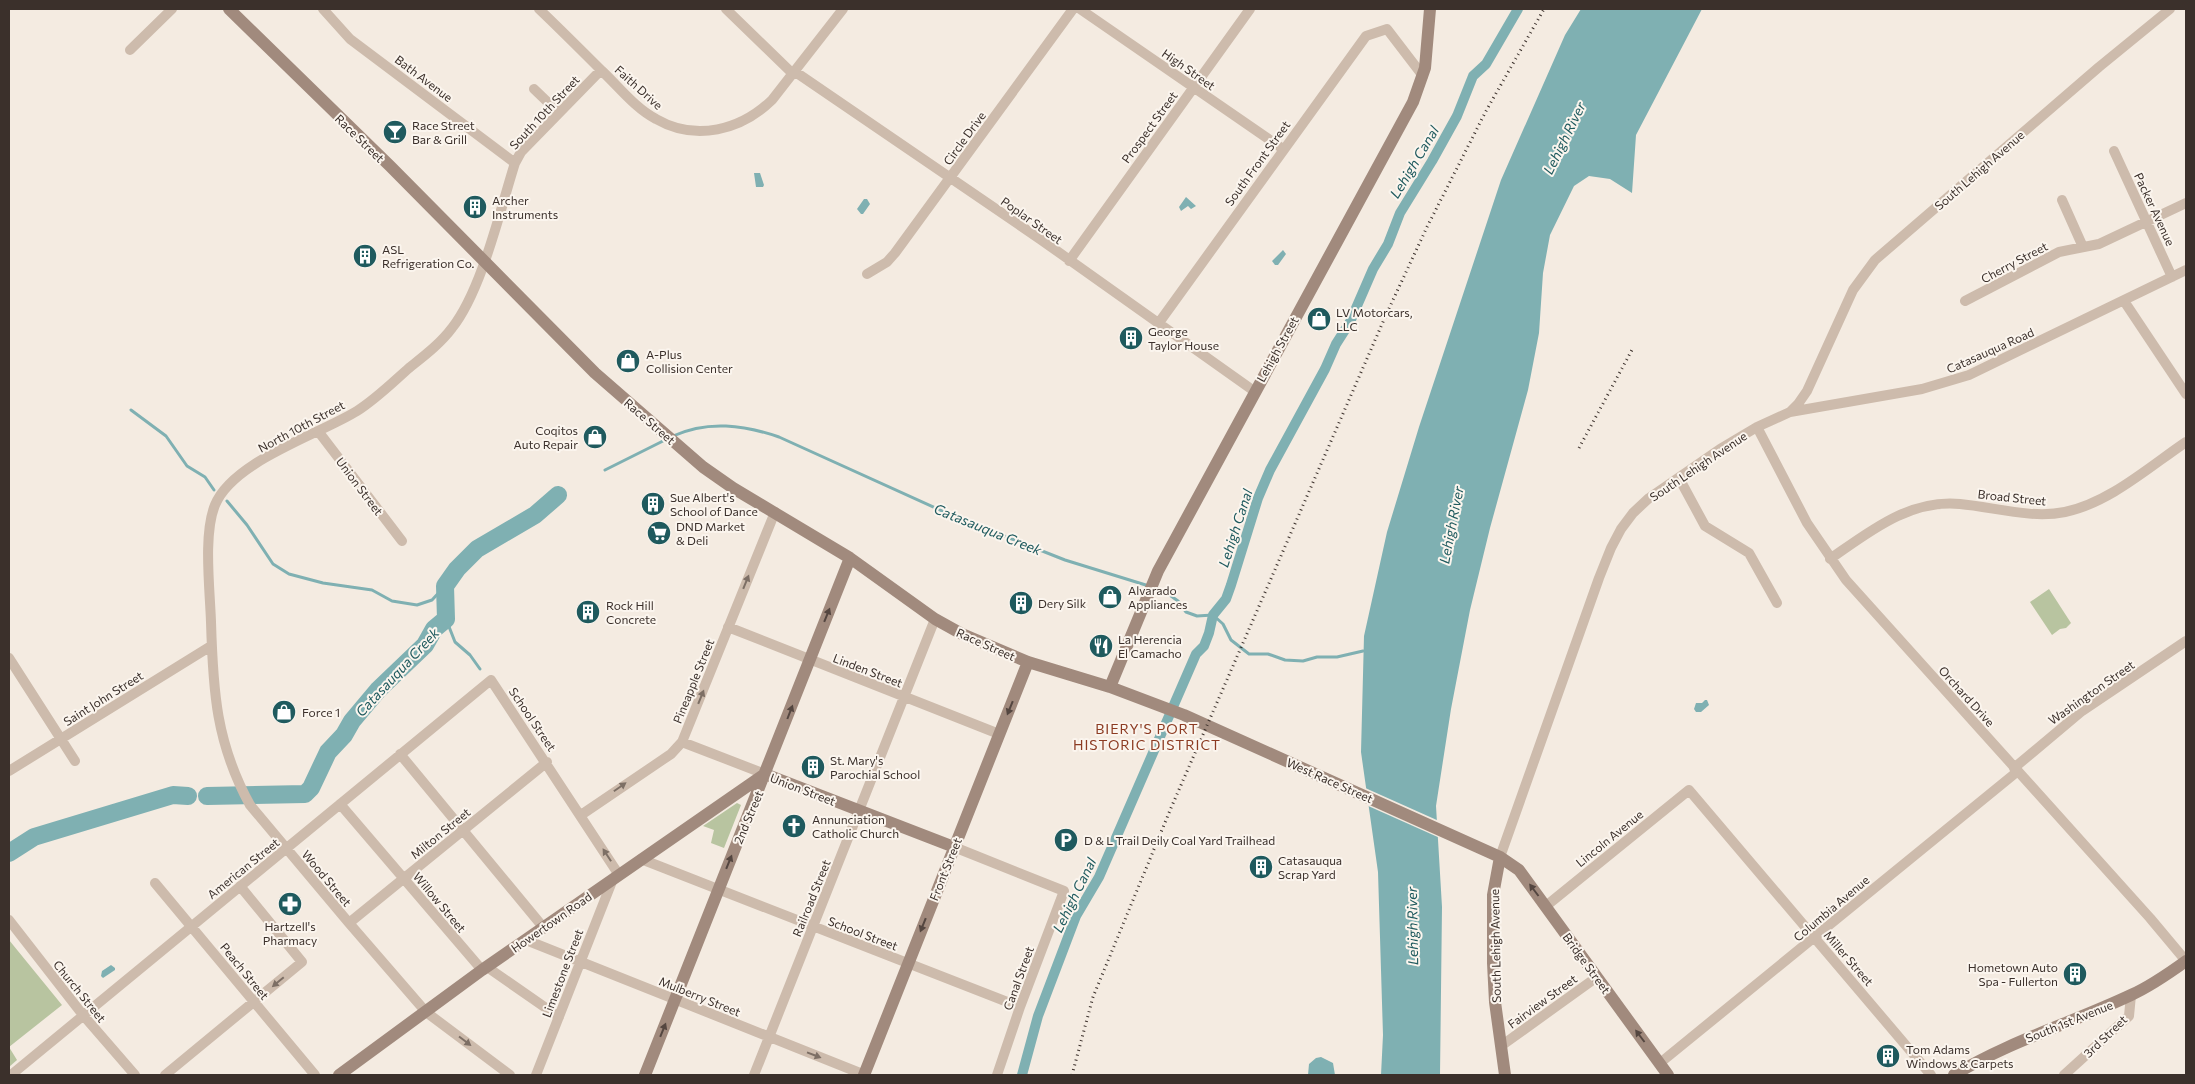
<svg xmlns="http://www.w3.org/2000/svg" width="2195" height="1084" font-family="Commissioner,sans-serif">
	<rect width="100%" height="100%" fill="#f4ebe1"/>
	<path fill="#b8c4a0" d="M2049,589L2071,623L2066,628L2060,629L2052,635L2030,602Z
		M737,803L741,805L724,848L711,843L714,830L703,826Z
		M9,940L62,1005L9,1047L17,1060L9,1067Z"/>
	<path fill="#7fb0b2" d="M1581,9H1702L1636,135L1632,193L1610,179L1589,176L1574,186L1550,235L1543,273L1539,333L1528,390L1490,528L1470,610L1451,709L1436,806L1442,907L1440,1075H1381L1383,1035L1378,872L1361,752L1364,636L1387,532L1419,427L1501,180L1565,35Z
		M754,173H760L764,185L763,187H756Z
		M1186,197L1196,206L1191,209L1188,206L1181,211L1179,207Z
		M864,199H867L870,204L863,214H861L857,209Z
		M1283,250L1286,254L1278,265H1275L1272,261Z
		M1705,700H1707L1709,705L1701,712H1696L1694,709L1696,703H1702Z
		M111,965L115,968V970L103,978L101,976L102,971Z
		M1321,1057L1333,1063L1335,1075H1308L1309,1064L1316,1058Z"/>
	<path fill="#f4ebe1" d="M1363,787L1439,821L1440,838L1366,805Z"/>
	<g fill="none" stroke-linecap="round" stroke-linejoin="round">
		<path stroke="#7fb0b2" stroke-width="3" d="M131,410L166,436L187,466L205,477L214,490
			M673,436C708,420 744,425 779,437L951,515L1065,560L1149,586
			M605,470L667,439
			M227,501L247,525L273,564L289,574L323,583L372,590L392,601L417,605L432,600L445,586
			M1155,588L1164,591L1178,601L1186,612L1197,616L1213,615L1223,624L1231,640L1249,654H1268L1285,660L1303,661L1317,657H1337L1363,651
			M446,619L455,642L470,655L480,669"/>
		<path stroke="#7fb0b2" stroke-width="10" d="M1022,1075L1038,1016L1076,916L1099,877L1196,654L1204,646L1209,633L1213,615L1226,599L1231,585L1258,498L1270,470L1325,369L1336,344L1350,322L1373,269L1388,244L1400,213L1432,161L1457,116L1473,76L1486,64L1518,9"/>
		<path stroke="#7fb0b2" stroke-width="18" d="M207,796L305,794L311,788L328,752L344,735L352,721L378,690L425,645L434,629L446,619L445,586L457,569L477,549L535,515L558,495
			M9,853L34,837L173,795L188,796"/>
		<path stroke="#cdbbac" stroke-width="10" d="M323,9L350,39L515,163
			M539,9C560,29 581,50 602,71C619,87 635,108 656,119C696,142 741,130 772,100L843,9
			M726,9L792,73
			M1080,9L1283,149
			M130,50L172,9
			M794,71L1040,239L1254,391
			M534,89L559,113
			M2114,151L2172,277
			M2062,200L2083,247
			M1069,261L1250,9
			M867,274L887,262L895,253L1073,9
			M1965,301L2059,252L2099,244L2186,203
			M2124,301L2186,394
			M1158,324L1366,36L1387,29L1423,76
			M1790,412L1922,389L1969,375L2186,270
			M1757,427L1807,523L1846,580L2150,918L2186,961
			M318,431L402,541
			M1679,478L1705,526L1749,553L1777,603
			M1830,559C1869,532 1909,499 1960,504C1994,507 2031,519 2065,512C2109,503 2149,467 2186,442
			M728,627L999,734
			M9,658L75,761
			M682,742L765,774
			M400,754L543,927
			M2014,768L2082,711L2186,641
			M9,771L211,646
			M340,804L482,970
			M581,815L671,754L682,742L775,512
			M954,847L1064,891L1020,1007L997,1075
			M1500,857L1599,578L1611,548L1621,529L1633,513L1649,498L1720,449L1757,427L1790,412L1798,404L1807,391L1853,290L1875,260L2099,67L2170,9
			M641,859L1020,1007
			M155,883L315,1075
			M1546,906L1689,790L1931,1075
			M9,920L83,1015L135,1075
			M349,923L547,762
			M526,940L865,1075
			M487,967L559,1017
			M1501,1046L1597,977
			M1660,1063L2018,771
			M11,1075L491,680L619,875
			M165,1075L302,962L240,886
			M510,1075L426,1012L349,923L250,805C216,743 213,691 211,622C210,590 203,534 215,505C233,461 318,435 357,411C376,399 392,383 409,368C424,356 440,344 452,328C482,290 500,210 515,163L521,152L601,70
			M536,1075L613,879
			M754,1075L935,619
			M2064,1075L2129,1016L2131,995"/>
		<path stroke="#a18a7d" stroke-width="12" d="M229,9L390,166L595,373L703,467L733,488L850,558L935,619L962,634L1028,662L1110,687L1184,715L1500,857L1519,870L1668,1075
			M1110,687L1158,571L1413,102L1425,68L1430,9
			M1500,857L1493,895V963L1495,1002L1505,1075
			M339,1075L482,970L765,774L954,847
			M645,1075L850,558
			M864,1075L1028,662
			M1954,1075C2010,1041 2072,1023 2131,995C2151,986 2168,974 2186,961"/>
		<path stroke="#3b302b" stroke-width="3" stroke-dasharray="1 4" stroke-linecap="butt" d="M1579,448L1633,348
			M1072,1075L1093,997L1171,808L1386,315L1427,227L1486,111L1544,9"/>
	</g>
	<defs><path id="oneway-solid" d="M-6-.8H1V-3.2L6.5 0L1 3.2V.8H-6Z" transform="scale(1.25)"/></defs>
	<g fill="#7d6f65">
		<use href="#oneway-solid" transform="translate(746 582) rotate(-68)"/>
		<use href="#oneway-solid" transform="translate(701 697) rotate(-68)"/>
		<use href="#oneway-solid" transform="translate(620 787) rotate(-35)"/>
		<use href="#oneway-solid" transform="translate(607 855) rotate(-123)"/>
		<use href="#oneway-solid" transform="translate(278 982) rotate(140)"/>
		<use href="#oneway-solid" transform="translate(465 1041) rotate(37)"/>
		<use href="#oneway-solid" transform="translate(814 1055) rotate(21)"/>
	</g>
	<g fill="#544640">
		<use href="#oneway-solid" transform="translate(827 615) rotate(-68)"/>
		<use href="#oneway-solid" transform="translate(1010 708) rotate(112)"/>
		<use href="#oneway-solid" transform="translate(790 712) rotate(-69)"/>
		<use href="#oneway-solid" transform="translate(729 862) rotate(-68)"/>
		<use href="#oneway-solid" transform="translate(1534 890) rotate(-127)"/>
		<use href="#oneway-solid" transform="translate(923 925) rotate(112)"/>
		<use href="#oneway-solid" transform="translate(663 1030) rotate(-68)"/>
		<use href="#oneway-solid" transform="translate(1640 1036) rotate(-127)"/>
	</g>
	<defs>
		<g id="bar-disc" transform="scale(1.25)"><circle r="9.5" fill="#1f5a5e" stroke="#fbf5ee"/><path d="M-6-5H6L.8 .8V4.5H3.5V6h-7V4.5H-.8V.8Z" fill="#fff"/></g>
		<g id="building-disc" transform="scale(1.25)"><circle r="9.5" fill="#1f5a5e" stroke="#fbf5ee"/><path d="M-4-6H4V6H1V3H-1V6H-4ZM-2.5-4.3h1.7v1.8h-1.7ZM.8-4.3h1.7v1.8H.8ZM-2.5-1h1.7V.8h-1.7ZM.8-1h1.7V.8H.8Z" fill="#fff"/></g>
		<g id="shop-disc" transform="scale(1.25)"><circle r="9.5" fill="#1f5a5e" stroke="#fbf5ee"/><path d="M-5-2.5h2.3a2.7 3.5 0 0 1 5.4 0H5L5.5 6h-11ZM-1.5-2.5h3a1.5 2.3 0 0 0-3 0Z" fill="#fff"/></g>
		<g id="supermarket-disc" transform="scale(1.25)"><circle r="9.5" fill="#1f5a5e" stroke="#fbf5ee"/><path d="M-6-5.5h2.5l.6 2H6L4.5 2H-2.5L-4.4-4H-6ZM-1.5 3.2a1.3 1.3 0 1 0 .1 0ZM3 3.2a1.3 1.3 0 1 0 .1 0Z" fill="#fff"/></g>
		<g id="restaurant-disc" transform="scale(1.25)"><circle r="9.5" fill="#1f5a5e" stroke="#fbf5ee"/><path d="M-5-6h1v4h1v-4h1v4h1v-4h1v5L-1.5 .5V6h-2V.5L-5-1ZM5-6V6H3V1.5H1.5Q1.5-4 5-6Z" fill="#fff"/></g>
		<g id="church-disc" transform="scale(1.25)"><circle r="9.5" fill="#1f5a5e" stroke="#fbf5ee"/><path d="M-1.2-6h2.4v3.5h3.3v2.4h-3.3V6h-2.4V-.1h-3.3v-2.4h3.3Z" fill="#fff"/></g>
		<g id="parking-disc" transform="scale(1.25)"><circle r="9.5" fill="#1f5a5e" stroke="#fbf5ee"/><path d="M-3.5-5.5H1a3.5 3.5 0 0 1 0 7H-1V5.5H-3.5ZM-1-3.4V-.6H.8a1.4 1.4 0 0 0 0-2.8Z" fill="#fff"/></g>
		<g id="pharmacy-disc" transform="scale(1.25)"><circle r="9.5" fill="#1f5a5e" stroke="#fbf5ee"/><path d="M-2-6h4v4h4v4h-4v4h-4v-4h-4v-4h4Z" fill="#fff"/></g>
	</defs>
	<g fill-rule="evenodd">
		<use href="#bar-disc" x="395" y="132"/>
		<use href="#building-disc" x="475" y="207"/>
		<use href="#building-disc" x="365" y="256"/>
		<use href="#shop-disc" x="1319" y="319"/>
		<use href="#building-disc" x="1131" y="338"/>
		<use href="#shop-disc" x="628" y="361"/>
		<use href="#shop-disc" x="595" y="437"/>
		<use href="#building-disc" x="653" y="504"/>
		<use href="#supermarket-disc" x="659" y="533"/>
		<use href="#shop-disc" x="1110" y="597"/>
		<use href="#building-disc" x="1021" y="603"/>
		<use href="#building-disc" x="588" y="612"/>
		<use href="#restaurant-disc" x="1101" y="646"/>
		<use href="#shop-disc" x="284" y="712"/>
		<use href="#building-disc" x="813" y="767"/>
		<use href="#church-disc" x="794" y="826"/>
		<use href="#parking-disc" x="1066" y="840"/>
		<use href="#building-disc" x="1261" y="867"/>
		<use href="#pharmacy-disc" x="290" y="904"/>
		<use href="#building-disc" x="2075" y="974"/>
		<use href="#building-disc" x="1888" y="1056"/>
	</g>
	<g text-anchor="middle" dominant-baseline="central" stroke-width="4" stroke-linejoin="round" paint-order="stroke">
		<g font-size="12" fill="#3b302b" stroke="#fbf5ee">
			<text transform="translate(1189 69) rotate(35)">High Street</text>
			<text transform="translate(424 78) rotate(37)">Bath Avenue</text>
			<text transform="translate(639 87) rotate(42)">Faith Drive</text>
			<text transform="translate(544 112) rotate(-47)">South 10th Street</text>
			<text transform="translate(1149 127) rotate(-54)">Prospect Street</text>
			<text transform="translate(360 138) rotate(44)">Race Street</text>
			<text transform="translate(964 138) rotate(-54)">Circle Drive</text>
			<text transform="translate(1257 163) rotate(-54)">South Front Street</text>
			<text transform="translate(1979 170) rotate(-41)">South Lehigh Avenue</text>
			<text transform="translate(2155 209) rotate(65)">Packer Avenue</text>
			<text transform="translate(1032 220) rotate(35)">Poplar Street</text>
			<text transform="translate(2014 262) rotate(-28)">Cherry Street</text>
			<text transform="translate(1277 349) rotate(-61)">Lehigh Street</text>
			<text transform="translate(1990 350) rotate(-24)">Catasauqua Road</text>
			<text transform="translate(650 421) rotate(41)">Race Street</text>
			<text transform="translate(301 426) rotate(-28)">North 10th Street</text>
			<text transform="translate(1698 466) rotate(-34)">South Lehigh Avenue</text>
			<text transform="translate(360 486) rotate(53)">Union Street</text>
			<text transform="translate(2012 497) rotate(6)">Broad Street</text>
			<text transform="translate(986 644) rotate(24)">Race Street</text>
			<text transform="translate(868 670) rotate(21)">Linden Street</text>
			<text transform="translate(693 681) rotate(-68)">Pineapple Street</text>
			<text transform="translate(2091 692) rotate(-35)">Washington Street</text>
			<text transform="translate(1967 696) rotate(48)">Orchard Drive</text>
			<text transform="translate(103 698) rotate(-32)">Saint John Street</text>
			<text transform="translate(533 719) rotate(56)">School Street</text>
			<text transform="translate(1330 780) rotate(24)">West Race Street</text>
			<text transform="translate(803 789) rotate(21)">Union Street</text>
			<text transform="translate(748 817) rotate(-67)">2nd Street</text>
			<text transform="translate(440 833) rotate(-39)">Milton Street</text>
			<text transform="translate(1609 838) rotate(-39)">Lincoln Avenue</text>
			<text transform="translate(243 868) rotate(-39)">American Street</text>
			<text transform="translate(945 869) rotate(-68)">Front Street</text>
			<text transform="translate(327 878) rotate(50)">Wood Street</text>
			<text transform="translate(811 898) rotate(-68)">Railroad Street</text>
			<text transform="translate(440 902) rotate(50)">Willow Street</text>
			<text transform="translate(1831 908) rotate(-40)">Columbia Avenue</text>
			<text transform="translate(551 922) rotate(-35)">Howertown Road</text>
			<text transform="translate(863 933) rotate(21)">School Street</text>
			<text transform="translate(1495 946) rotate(-91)">South Lehigh Avenue</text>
			<text transform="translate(1849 958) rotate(49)">Miller Street</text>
			<text transform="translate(1587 963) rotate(54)">Bridge Street</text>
			<text transform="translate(245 971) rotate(51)">Peach Street</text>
			<text transform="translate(562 973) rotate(-69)">Limestone Street</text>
			<text transform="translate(1018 978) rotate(-70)">Canal Street</text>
			<text transform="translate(80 991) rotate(51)">Church Street</text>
			<text transform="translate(700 996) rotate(22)">Mulberry Street</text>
			<text transform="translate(1542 1001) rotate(-36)">Fairview Street</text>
			<text transform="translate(2069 1021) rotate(-22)">South 1st Avenue</text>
			<text transform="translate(2105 1036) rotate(-44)">3rd Street</text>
		</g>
		<g font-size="12" fill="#3b302b" stroke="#fbf5ee" text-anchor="start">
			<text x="412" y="125">Race Street<tspan x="412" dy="14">Bar &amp; Grill</tspan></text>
			<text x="492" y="200">Archer<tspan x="492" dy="14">Instruments</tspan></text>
			<text x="382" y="249">ASL<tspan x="382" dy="14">Refrigeration Co.</tspan></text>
			<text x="1336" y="312">LV Motorcars,<tspan x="1336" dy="14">LLC</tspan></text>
			<text x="1148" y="331">George<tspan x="1148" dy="14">Taylor House</tspan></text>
			<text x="646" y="354">A-Plus<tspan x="646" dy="14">Collision Center</tspan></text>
			<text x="578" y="430" text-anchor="end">Coqitos<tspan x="578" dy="14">Auto Repair</tspan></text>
			<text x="670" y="497">Sue Albert's<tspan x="670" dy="14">School of Dance</tspan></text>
			<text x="676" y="526">DND Market<tspan x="676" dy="14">&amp; Deli</tspan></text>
			<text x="1128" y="590">Alvarado<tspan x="1128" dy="14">Appliances</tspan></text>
			<text x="1038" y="603">Dery Silk</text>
			<text x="606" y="605">Rock Hill<tspan x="606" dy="14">Concrete</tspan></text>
			<text x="1118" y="639">La Herencia<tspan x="1118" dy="14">El Camacho</tspan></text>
			<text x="302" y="712">Force 1</text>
			<text x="830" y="760">St. Mary's<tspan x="830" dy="14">Parochial School</tspan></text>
			<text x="812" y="819">Annunciation<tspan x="812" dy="14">Catholic Church</tspan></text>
			<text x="1084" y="840">D &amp; L Trail Deily Coal Yard Trailhead</text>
			<text x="1278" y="860">Catasauqua<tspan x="1278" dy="14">Scrap Yard</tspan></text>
			<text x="290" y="926" text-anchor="middle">Hartzell's<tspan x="290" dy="14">Pharmacy</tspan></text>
			<text x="2058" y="967" text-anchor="end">Hometown Auto<tspan x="2058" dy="14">Spa - Fullerton</tspan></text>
			<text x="1906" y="1049">Tom Adams<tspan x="1906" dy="14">Windows &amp; Carpets</tspan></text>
		</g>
		<g font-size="14" font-style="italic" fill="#1f5a5e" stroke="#fbf5ee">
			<text transform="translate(1564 138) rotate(-64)">Lehigh River</text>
			<text transform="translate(1414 162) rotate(-59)">Lehigh Canal</text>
			<text transform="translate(1451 525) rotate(-79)">Lehigh River</text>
			<text transform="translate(1235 528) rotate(-72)">Lehigh Canal</text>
			<text transform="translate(988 529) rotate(22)">Catasauqua Creek</text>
			<text transform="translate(397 672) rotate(-47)">Catasauqua Creek</text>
			<text transform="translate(1074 895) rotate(-64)">Lehigh Canal</text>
			<text transform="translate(1412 926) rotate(-91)">Lehigh River</text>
		</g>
		<g font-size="14" letter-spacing="1" fill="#8c3b22" stroke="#fbf5ee">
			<text x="1147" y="728">BIERY'S PORT<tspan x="1147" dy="16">HISTORIC DISTRICT</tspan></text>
		</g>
	</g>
	<rect width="2195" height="1084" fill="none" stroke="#3b302b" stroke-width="20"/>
</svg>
